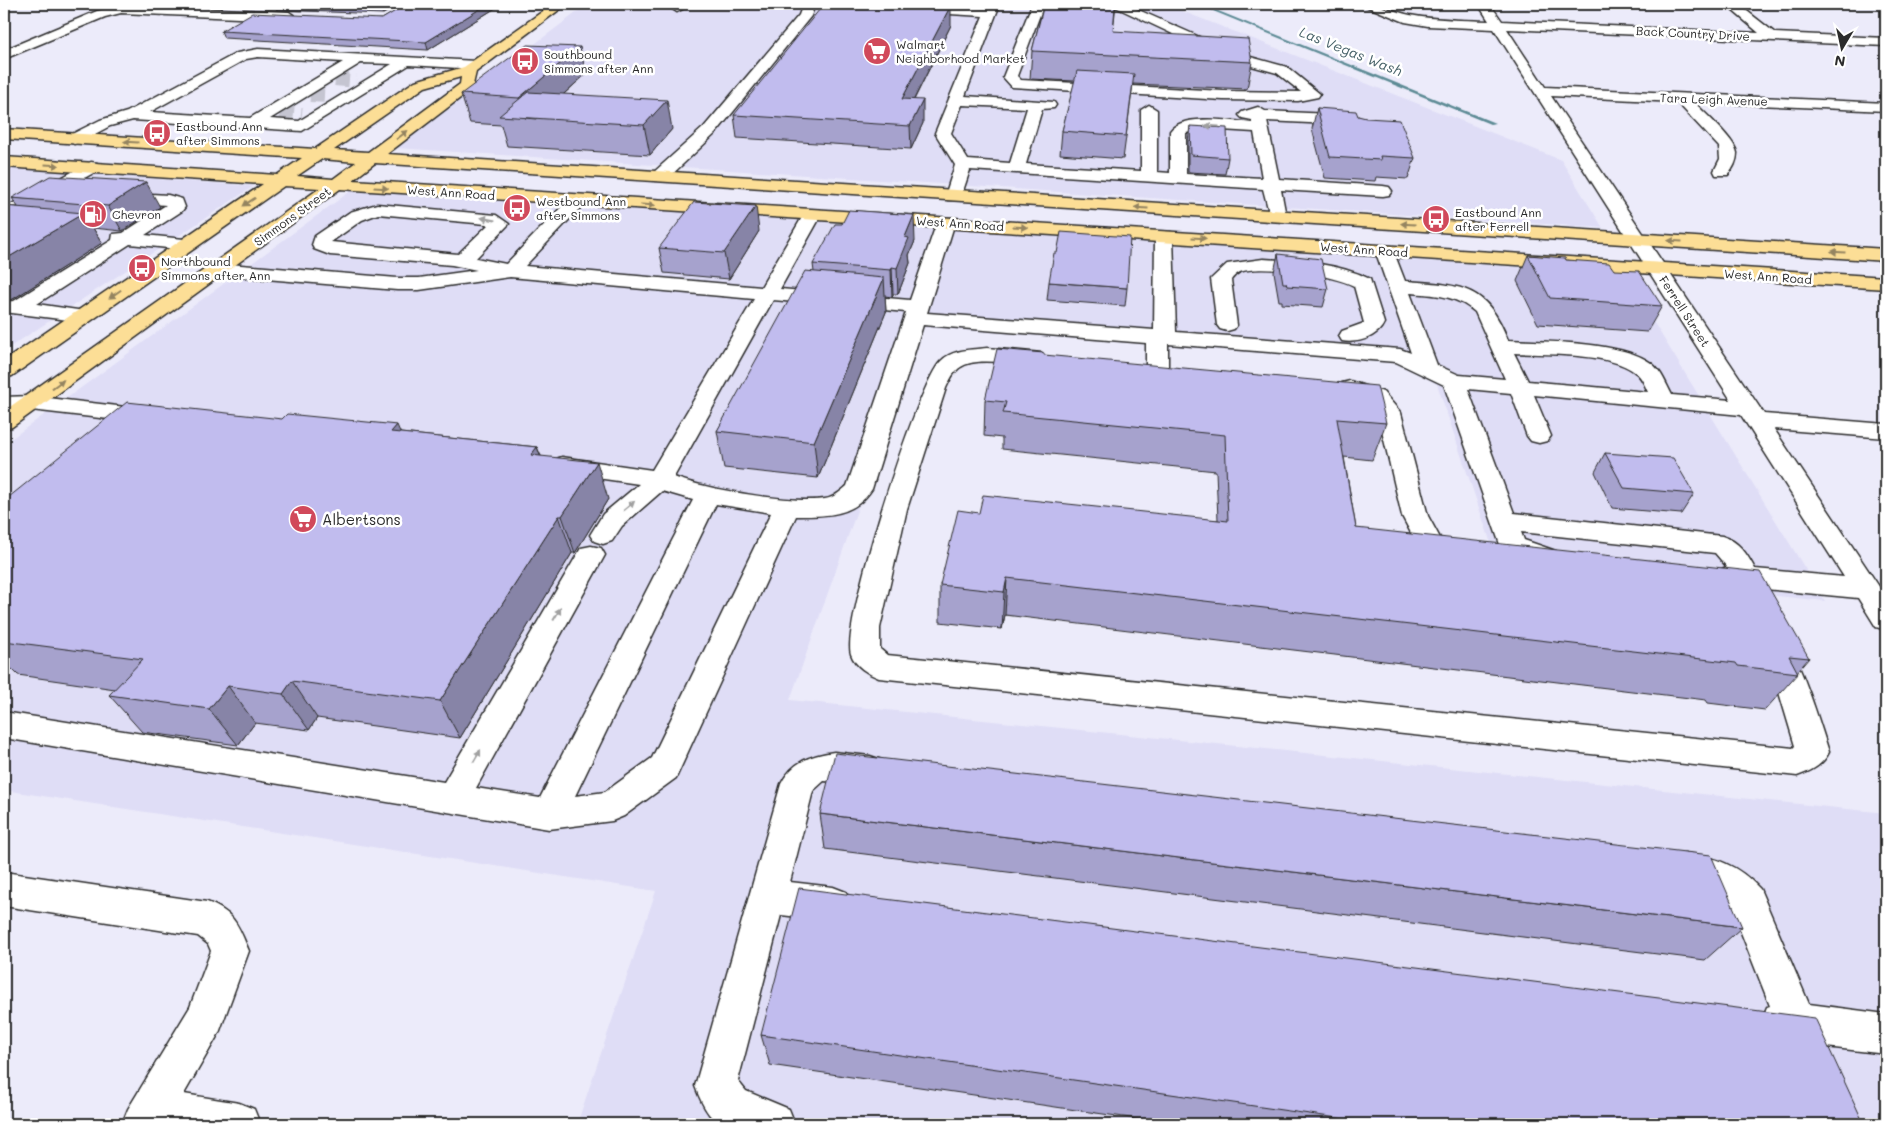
<svg xmlns="http://www.w3.org/2000/svg" width="1890" height="1128" font-family="Mali,sans-serif">
	<rect width="100%" height="100%" fill="#ecebfa"/>
	<filter id="ink" filterUnits="userSpaceOnUse"><feTurbulence type="fractalNoise" baseFrequency=".02" numOctaves="2"/><feDisplacementMap in="SourceGraphic" scale="10" xChannelSelector="R" yChannelSelector="G"/><feConvolveMatrix kernelMatrix="1 2 1 2 8 2 1 2 1" color-interpolation-filters="sRGB"/></filter>
	<g filter="url(#ink)">
		<path fill="#dfddf6" d="M588,4H1164L1561,160L1603,228L396,148Z
			M4,168L254,186L4,351Z
			M352,190L1624,274L1825,601L1499,567L1437,384L1398,363L922,327L790,700L1886,813V1124H577L656,891L4,790V444Z"/>
		<g fill="none" stroke-linecap="round" stroke-linejoin="round">
			<path fill="#5b8a94" fill-rule="evenodd" d="M1196,4H1201L1495,123L1490,124Z"/>
			<path stroke="#c5c5d1" stroke-width="14" stroke-dasharray="14 7" stroke-linecap="butt" d="M335,79L356,81
				M310,95L330,96
				M280,112L302,114"/>
			<g stroke="#2b2b2b" stroke-width="3">
				<path id="minor" d="M4,4H13L4,9Z
					M676,4H692L677,12L671,8Z
					M803,4H815L811,16L716,133L666,180H654L652,176L654,172L704,127L799,15Z
					M843,4H903L986,9L988,4H1000L965,96L1054,102L1056,105L1054,108L1042,109L1026,164L1141,171V110L1149,105L1157,110V172L1170,173V131C1182,113 1233,121 1252,123V120L1242,118L1239,115L1242,112L1258,107L1265,111L1351,115L1359,120L1351,125L1267,121L1279,179L1383,186L1389,187L1392,191L1389,195L1383,196L1281,190L1286,216L1283,220H1271L1263,189L970,170L960,200H948L945,196L955,165L935,133L983,16L849,8ZM962,105L1027,108L1010,163L968,160L951,133ZM1205,129L1254,132L1262,178L1186,174V133Z
					M1032,4H1044L1017,76L1021,80L1223,91L1301,92L1277,73L1226,59L1109,4H1125L1236,53L1287,67L1320,94L1318,97L1298,101L1223,100L1012,87L1003,77Z
					M1361,4C1379,3 1392,11 1410,15C1436,20 1463,20 1489,21L1478,4H1490L1502,21L1759,33L1725,4H1738L1775,33L1886,38V46L1507,29L1545,87L1886,103V111L1694,102C1705,114 1735,139 1737,153C1737,162 1733,168 1728,175H1716L1714,171L1720,159L1719,147L1677,102L1551,96L1764,414L1886,424V438L1774,429L1886,597V630L1876,627L1858,598L1765,589L1771,603L1767,610L1757,613L1747,610L1736,586L1721,583L1717,576L1721,569L1727,567L1715,553L1521,532L1524,540L1556,551L1560,558L1556,565C1537,570 1521,560 1503,553L1444,385L1396,362L1168,344V368L1165,373L1157,375L1149,373L1146,368V343L923,325L872,489C854,517 826,516 796,516L676,778L624,816L612,821L549,829L4,738V712L444,782L581,548L591,546L601,548L605,555L476,788L540,798L693,500L662,491L622,526L612,541L603,544L594,541L590,535L603,514L639,484L562,473L553,470L550,465L553,460L562,457L652,470L754,299L510,277L419,290H397L217,275L210,273L207,269L210,265L217,263L397,278H419L477,270L452,265L330,255L314,249L312,245L315,236L350,212L377,204L496,215L509,224L476,258L506,264L572,196H584L587,200L584,204L525,266L761,287L804,214L807,210H819L822,214L780,289L910,300L937,222L940,218H952L955,222L927,313L1154,330L1155,236L1157,232H1171L1173,236L1176,332L1400,349L1411,353L1375,250L1377,246H1391L1393,250L1405,281C1460,285 1486,284 1508,340C1545,342 1622,341 1651,363C1661,370 1666,384 1672,395L1731,400L1494,29L1428,26L1405,22ZM378,214L486,224L488,225L458,254L331,242L362,220ZM1410,293C1434,295 1456,295 1475,312L1505,379L1459,375L1437,365ZM773,300L906,312L847,486C841,491 834,498 825,499C791,504 705,489 674,477ZM1514,353C1546,355 1611,352 1636,373C1642,377 1645,386 1648,392L1528,381ZM1468,389L1511,393L1527,436L1531,441L1539,443L1547,441L1551,436L1534,395L1741,415L1844,577L1755,569C1747,554 1739,541 1722,536L1514,513ZM716,504L771,513L652,758L605,792L575,796Z
					M121,5L289,12L295,16L289,20L121,13L105,17L4,59V50L97,11Z
					M258,49L476,61L483,65L476,69L409,65L302,131L133,120L110,126L80,142L74,144L66,139L68,136L100,120L127,112L237,53ZM258,57L343,62L250,118L150,112L246,59ZM361,63L392,64L299,121L270,119Z
					M91,162L97,163L99,167L97,171L10,219L4,220V208Z
					M118,192L168,195L182,199L185,207L182,211L145,235L194,240L196,244L194,248L187,250L130,244L37,304L91,312L94,316L91,320L84,322L4,312V302L14,301L112,240L113,234L123,233L166,205L112,201L109,197L112,193Z
					M1263,259C1299,261 1338,263 1370,279L1384,323C1378,337 1358,344 1342,341L1339,336L1342,331L1364,323L1354,286C1333,275 1262,264 1240,272C1236,274 1233,277 1231,280L1237,325L1234,329L1227,331L1220,329L1217,325L1211,279L1227,264Z
					M987,348L1042,353L1045,358L1042,363C1019,368 972,352 956,371C952,375 949,382 946,388L907,509L880,628V649L887,655L1793,748L1795,746L1778,689L1760,648L1764,640L1775,637L1786,640C1805,675 1817,714 1829,752C1823,765 1811,771 1797,776L879,678C868,674 855,666 851,654C841,625 917,384 941,361C953,349 970,350 987,348Z
					M1350,381L1383,392L1401,413L1428,516L1440,538L1465,547L1469,554L1465,561L1455,563L1420,550L1402,516L1378,414L1367,402L1342,393L1339,388L1342,383Z
					M31,396L152,410L160,412L164,417L160,422L152,424L31,410L4,411V397Z
					M834,752L870,756L882,760L887,770L882,780L870,784L824,781L813,791L790,882L833,887L846,892L851,904L846,916L833,921L781,915L738,1081L746,1091L789,1109L795,1124H721C708,1119 700,1099 695,1086L781,784C792,762 811,755 834,752Z
					M1684,853C1716,857 1738,865 1760,889L1809,1004L1886,1014V1054L1826,1047L1821,1063L1807,1069L1793,1063L1784,1041L1767,1035L1761,1021L1767,1007L1770,1006L1733,912L1709,889L1671,880L1666,869L1671,858Z
					M4,872L207,902C235,913 238,925 249,951L219,1033L184,1094L239,1103L254,1109L260,1124H122L128,1109L190,1007L211,951L208,944L198,936L4,906Z"/>
			</g>
			<g stroke="#2b2b2b" stroke-width="3">
				<path id="major" d="M553,4H567L476,72L472,89L387,154L1886,249V261L375,163L353,180L1886,277V289L340,189L12,427L4,429V411L320,188L284,186L12,376L4,378V361L263,184L4,167V157L277,175L302,158L4,139V129L315,149L415,81L464,67ZM461,77L460,84L368,152L334,150L425,87ZM322,159L356,162L333,179L297,176Z"/>
			</g>
			<use href="#minor" fill="#fff" fill-rule="evenodd"/>
			<use href="#major" fill="#fcde96" fill-rule="evenodd"/>
		</g>
		<path fill="#a6a2cd" stroke="#2b2b2b" d="M275,4H402L383,14L277,10Z
			M408,4H502L428,50L224,38L221,31L382,19Z
			M1044,4H1116L1113,31L1252,62L1247,89L1133,84L1123,159L1060,154L1062,131L1075,81L1030,79L1032,51Z
			M951,25L914,100L923,123L911,149L737,138L734,115Z
			M586,74L564,94L672,129L650,155L507,146L501,125L470,123L461,94Z
			M1317,108L1358,116L1415,158L1408,179L1376,177L1375,181L1325,178L1312,129Z
			M1190,126L1228,158L1225,174L1188,172V141Z
			M12,198L160,207L122,231L93,228L102,243L13,299L4,301V206L18,207Z
			M759,231L729,279L664,273L659,248Z
			M915,241L909,255L910,263L898,294H893L892,297L885,296L886,312L818,478L724,468L717,431L814,272L813,264Z
			M1278,254L1328,289L1323,307L1282,304V301H1279L1274,272Z
			M1528,255L1566,260L1614,270L1662,306L1647,332L1538,324L1517,281Z
			M1049,282L1127,288L1125,306L1047,300Z
			M1044,355L1386,423L1372,460L1344,457L1356,528L1809,658L1797,672L1798,673L1765,710L1708,703L1706,700L1005,615L1002,629L940,622V585L979,513L1218,520L1216,471L1002,449V438L984,436L985,400Z
			M400,433L537,447L541,456L608,499L575,553H572L460,738L317,718L309,730L255,723L238,745L142,732L109,695L115,689L18,675L12,669L4,668V501Z
			M1605,453L1694,494L1681,514L1612,508L1595,472Z
			M820,814L1742,927L1705,960L825,849Z
			M761,1035L1864,1124H1171L770,1065Z"/>
		<path fill="#8784a7" stroke="#2b2b2b" d="M386,4H402L383,14L380,7Z
			M488,4H502L428,50L426,42Z
			M951,5V25L903,121L902,99Z
			M580,47L586,74L536,119L525,118L519,98Z
			M667,100L672,129L650,155L644,125Z
			M923,100V123L911,149L910,126Z
			M146,182L160,207L122,231L108,206Z
			M756,206L759,231L729,279L724,253Z
			M84,213L102,243L13,299L4,301V260Z
			M914,215L915,241L909,255L910,263L898,294L897,268L905,237Z
			M892,267L893,294L892,297L891,270Z
			M884,278L886,312L818,478L814,442Z
			M4,325L7,330L4,332Z
			M397,425L413,462L391,432Z
			M537,447L550,483L531,455Z
			M597,462L608,499L575,553L562,516Z
			M559,516L572,553L460,738L440,701Z
			M1007,578L1005,615L1002,629L1004,592Z
			M292,681L317,718L309,730L283,694Z
			M228,686L255,723L238,745L209,709Z"/>
		<path fill="#c1bcee" stroke="#2b2b2b" d="M304,4H386L380,7Z
			M407,4H488L426,42L221,31L252,13L382,19Z
			M824,4H922L951,5L902,99L923,100L910,126L734,115Z
			M1044,4H1114L1115,7L1113,31L1248,39L1252,62L1032,51Z
			M527,45L580,47L519,98L461,94Z
			M1077,71L1134,74L1126,136L1062,131Z
			M528,92L667,100L644,125L499,116Z
			M1317,108L1356,111L1358,116L1366,118L1400,120L1415,158L1380,156L1381,160L1330,157Z
			M1190,126L1227,128L1228,158L1191,155Z
			M50,176L146,182L108,206L12,198Z
			M694,202L756,206L724,253L659,248Z
			M4,206L84,213L4,260Z
			M849,210L914,215L905,237L909,238L897,268L892,267L891,270L813,264L835,224H842Z
			M1061,232L1130,237L1127,288L1049,282L1054,253H1057Z
			M1278,254L1321,259L1328,289L1287,286L1286,283H1283Z
			M1528,255L1565,258L1566,260L1609,263L1614,270L1639,271L1662,306L1550,298Z
			M805,271L884,278L814,442L717,431Z
			M997,349L1044,353V355L1377,386L1386,423L1337,419L1356,528L1760,572L1809,658L1789,656L1798,673L1738,666L1736,663L1007,578L1004,592L940,585L958,510L979,513L983,495L1228,521L1225,435L1003,413L1006,402L985,400Z
			M127,402L282,419L287,414L397,425L391,432L537,447L531,455L597,462L562,516H559L440,701L292,681L283,694L228,686L209,709L109,695L143,659L4,641V501Z
			M1605,453L1673,458L1694,494L1624,488Z
			M835,753L1711,855L1742,927L820,814Z
			M799,888L1815,1018L1864,1124H1379L761,1035Z"/>
		<defs><path id="oneway-solid" d="M-6-.8H1V-3.2L6.5 0L1 3.2V.8H-6Z" transform="scale(1.25)"/></defs>
		<g fill="#a0a0a0">
			<use href="#oneway-solid" transform="translate(1212 126) rotate(-177)"/>
			<use href="#oneway-solid" transform="translate(488 219) rotate(-169)"/>
			<use href="#oneway-solid" transform="translate(629 506) rotate(-40)"/>
			<use href="#oneway-solid" transform="translate(557 614) rotate(-60)"/>
			<use href="#oneway-solid" transform="translate(477 756) rotate(-60)"/>
		</g>
		<g fill="#948460">
			<use href="#oneway-solid" transform="translate(402 135) rotate(-37)"/>
			<use href="#oneway-solid" transform="translate(131 142) rotate(-177)"/>
			<use href="#oneway-solid" transform="translate(52 165) rotate(4)"/>
			<use href="#oneway-solid" transform="translate(381 188) rotate(4)"/>
			<use href="#oneway-solid" transform="translate(249 202) rotate(146)"/>
			<use href="#oneway-solid" transform="translate(648 205) rotate(4)"/>
			<use href="#oneway-solid" transform="translate(1141 208) rotate(-176)"/>
			<use href="#oneway-solid" transform="translate(1408 224) rotate(-176)"/>
			<use href="#oneway-solid" transform="translate(1020 227) rotate(4)"/>
			<use href="#oneway-solid" transform="translate(1199 238) rotate(4)"/>
			<use href="#oneway-solid" transform="translate(1675 241) rotate(-176)"/>
			<use href="#oneway-solid" transform="translate(1838 252) rotate(-176)"/>
			<use href="#oneway-solid" transform="translate(115 294) rotate(145)"/>
			<use href="#oneway-solid" transform="translate(58 384) rotate(-36)"/>
		</g>
	</g>
	<defs>
		<g id="supermarket-disc" transform="scale(1.4375)"><circle r="9.5" fill="#d1495b" stroke="#fff"/><path d="M-6-5.5h2.5l.6 2H6L4.5 2H-2.5L-4.4-4H-6ZM-1.5 3.2a1.3 1.3 0 1 0 .1 0ZM3 3.2a1.3 1.3 0 1 0 .1 0Z" fill="#fff"/></g>
		<g id="bus-disc" transform="scale(1.4375)"><circle r="9.5" fill="#d1495b" stroke="#fff"/><path d="M-5-6H5V4H4V6H2V4H-2V6H-4V4H-5ZM-3.5-4V0h7V-4ZM-3.5 1.2v1.5H-2V1.2ZM2 1.2v1.5H3.5V1.2Z" fill="#fff"/></g>
		<g id="fuel-disc" transform="scale(1.4375)"><circle r="9.5" fill="#d1495b" stroke="#fff"/><path d="M-5.5-6h7V0h2V4h1.3V-2.5L3-4.5l.8-.8L6-3V5H2.5V1h-1V6h-7ZM-4.2-4.7v3.2H.2V-4.7Z" fill="#fff"/></g>
	</defs>
	<g fill-rule="evenodd">
		<use href="#supermarket-disc" x="877" y="51"/>
		<use href="#bus-disc" x="525" y="61"/>
		<use href="#bus-disc" x="157" y="133"/>
		<use href="#bus-disc" x="517" y="208"/>
		<use href="#fuel-disc" x="93" y="214"/>
		<use href="#bus-disc" x="1436" y="219"/>
		<use href="#bus-disc" x="142" y="268"/>
		<use href="#supermarket-disc" x="303" y="519"/>
	</g>
	<g text-anchor="middle" dominant-baseline="central" stroke-width="5" stroke-linejoin="round" paint-order="stroke">
		<g font-size="12" fill="#2b2b2b" stroke="#fff">
			<text transform="translate(1693 33) rotate(3)">Back Country Drive</text>
			<text transform="translate(1714 99) rotate(2)">Tara Leigh Avenue</text>
			<text transform="translate(451 192) rotate(4)">West Ann Road</text>
			<text transform="translate(292 216) rotate(-36)">Simmons Street</text>
			<text transform="translate(960 223) rotate(4)">West Ann Road</text>
			<text transform="translate(1364 249) rotate(4)">West Ann Road</text>
			<text transform="translate(1768 276) rotate(4)">West Ann Road</text>
			<text transform="translate(1685 311) rotate(57)">Ferrell Street</text>
		</g>
		<g font-size="12" fill="#2b2b2b" stroke="#fff" text-anchor="start">
			<text x="896" y="44">Walmart<tspan x="896" dy="14">Neighborhood Market</tspan></text>
			<text x="544" y="54">Southbound<tspan x="544" dy="14">Simmons after Ann</tspan></text>
			<text x="176" y="126">Eastbound Ann<tspan x="176" dy="14">after Simmons</tspan></text>
			<text x="536" y="201">Westbound Ann<tspan x="536" dy="14">after Simmons</tspan></text>
			<text x="1455" y="212">Eastbound Ann<tspan x="1455" dy="14">after Ferrell</tspan></text>
			<text x="112" y="214">Chevron</text>
			<text x="161" y="261">Northbound<tspan x="161" dy="14">Simmons after Ann</tspan></text>
		</g>
		<g font-size="14" font-style="italic" fill="#476268" stroke="#fff">
			<text transform="translate(1351 51) rotate(22)">Las Vegas Wash</text>
		</g>
		<g font-size="15" fill="#2b2b2b" stroke="#fff" text-anchor="start">
			<text x="322" y="519">Albertsons</text>
		</g>
	</g>
	<rect width="1890" height="1128" fill="none" stroke="#fff" stroke-width="20"/>
	<rect x="10" y="10" width="1870" height="1108" fill="none" stroke="#2b2b2b" stroke-width="2" filter="url(#ink)"/>
	<g transform="translate(1842 48) rotate(189)" stroke="#ffffff" stroke-width="4" paint-order="stroke">
	<path d="M0-4L9 19L0 12L-9 19Z" fill="#2b2b2b"/>
	<text y="-8" font-size="14" font-weight="bold" text-anchor="middle" fill="#2b2b2b">N</text>
	</g>
</svg>
